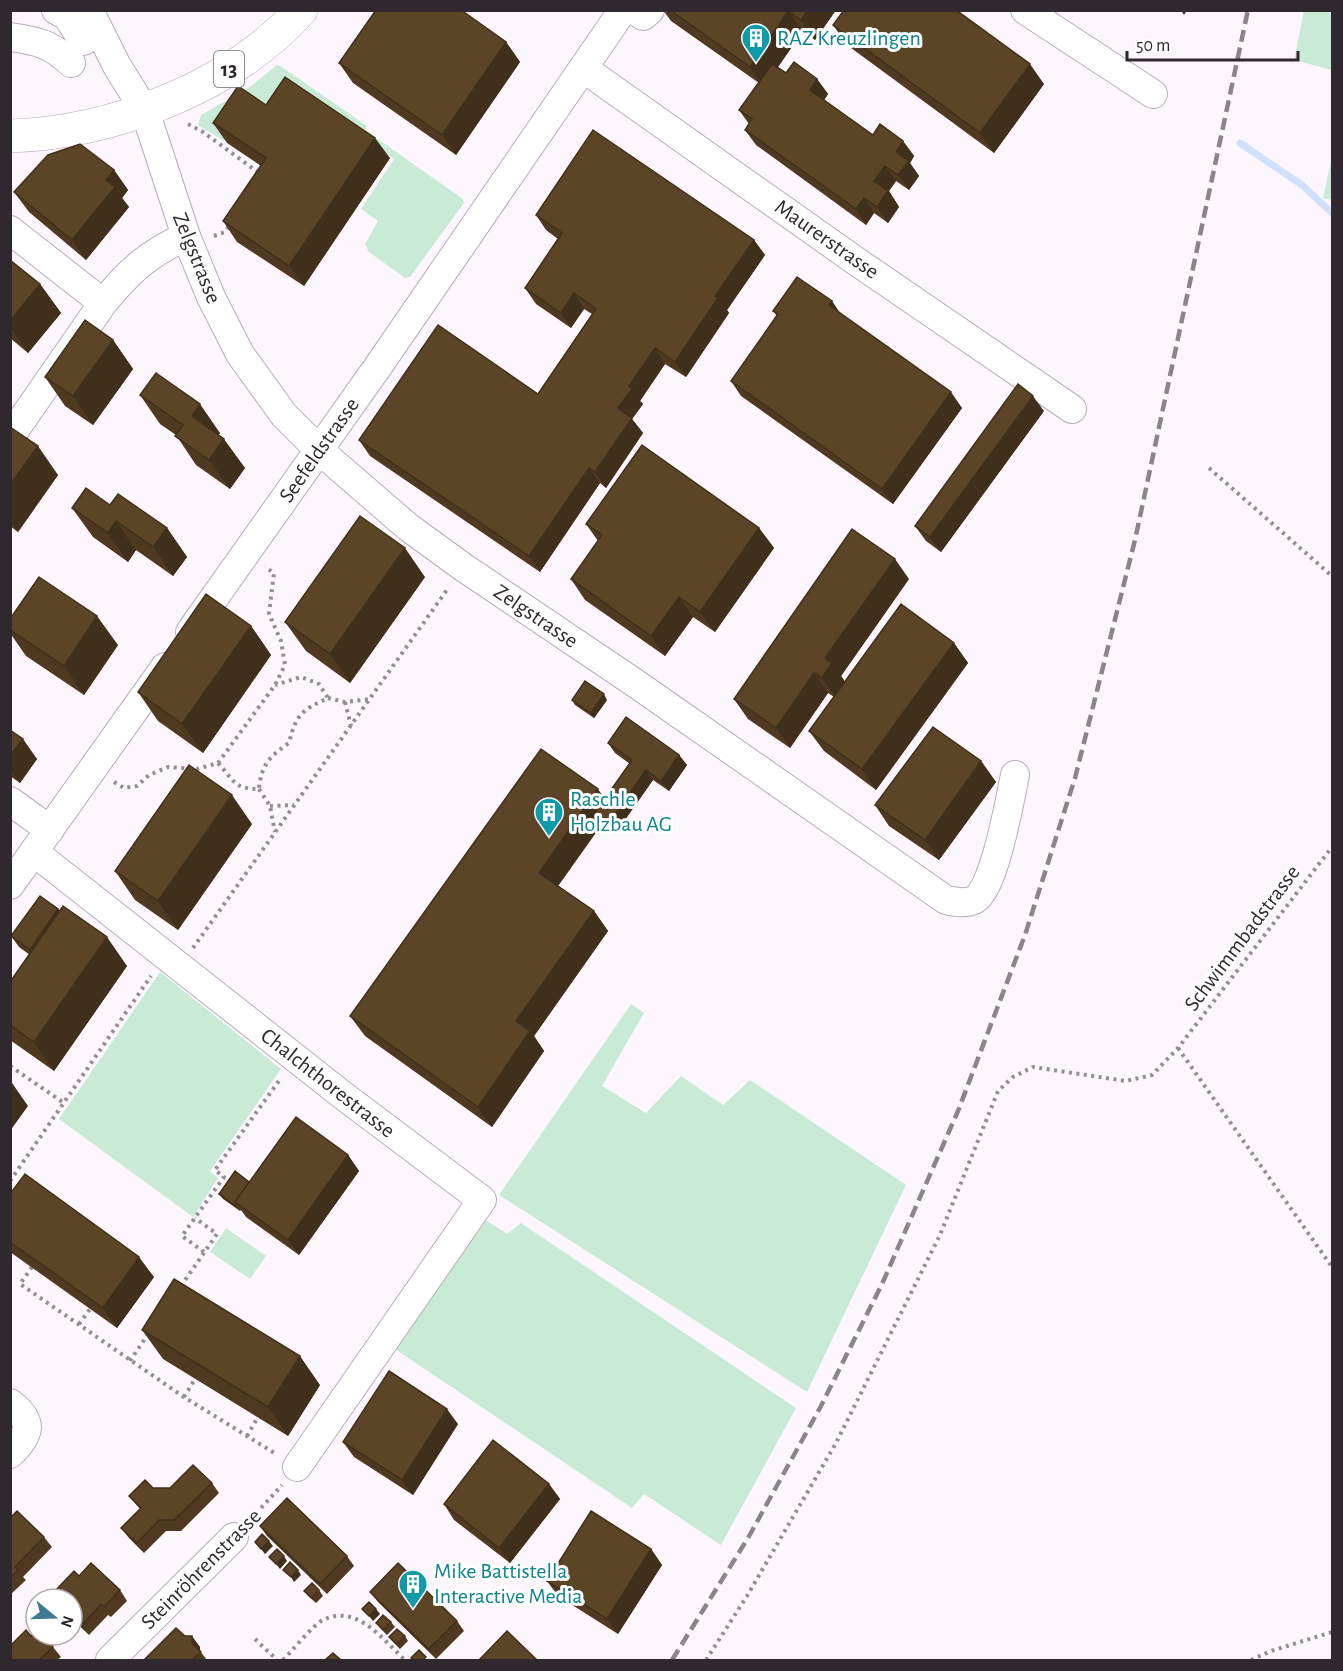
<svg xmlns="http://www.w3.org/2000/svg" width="1343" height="1671" font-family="'Alegreya Sans',sans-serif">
	<rect width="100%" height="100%" fill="#fdf7fd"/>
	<path fill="#c9ead7" d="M1304,11H1332V70L1294,60Z
		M277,65L282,67L367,126L365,130L463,199L464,203L410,277L405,278L369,252L365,244L378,221L361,209L394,159L302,91L280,122L251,103L224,141L198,125L201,115L251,86Z
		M1332,157V200L1323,198Z
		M160,972L281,1069L210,1171L218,1178L193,1217L59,1119Z
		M631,1004L644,1013L602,1086L646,1113L681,1076L723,1105L750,1080L906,1185L807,1392L499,1195Z
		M486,1220L507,1234L521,1223L796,1408L721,1545L644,1494L632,1508L395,1349L474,1228Z
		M226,1228L266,1256L250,1279L210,1252Z"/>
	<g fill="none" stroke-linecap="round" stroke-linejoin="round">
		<path stroke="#cfe1fe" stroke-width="7" d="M1240,143L1302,185L1332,213"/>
		<g stroke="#baacbb" stroke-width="30">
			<path id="minor" d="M56,10L67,16L83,41L100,32
				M89,10L117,66L145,111L186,236L211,297L240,354L284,415L319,450L408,527L463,567L635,683L946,900C955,902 965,904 974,900C994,891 1010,799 1015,775
				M635,10L643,16L650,10
				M1025,10L1153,94
				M10,37C38,41 51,44 71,63
				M583,68L853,259L1072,409
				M10,230L103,303
				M10,437L103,303C131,269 147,255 186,236
				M190,632L379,365L623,10
				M10,801L50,830
				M34,852L345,1097L482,1200L297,1467
				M10,885L165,667
				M10,1403C34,1421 31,1434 10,1454
				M110,1660L234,1537"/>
		</g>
		<g stroke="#baacbb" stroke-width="34">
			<path id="major" d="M10,136C112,133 232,87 301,10"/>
		</g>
		<path stroke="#948e94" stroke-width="4" stroke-dasharray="3 4.5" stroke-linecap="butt" d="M188,124L203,132L259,173
			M214,236L225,232L229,226
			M1209,468L1332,576
			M328,698L345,702L370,699
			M345,702L351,726
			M218,763C234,780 233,789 259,789C261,765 270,756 289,743C296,714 302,710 328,698L319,684L301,677L275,685
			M114,782L124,788L137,786L149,775L168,767L197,769L218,763L275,685L285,665L281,641L269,614L274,573L265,567
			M259,789L270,806L275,832
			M270,806L294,805
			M193,948L449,587
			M1178,1048L1332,1267
			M10,1066L64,1103
			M10,1181L151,976
			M204,1252L182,1236L224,1177L215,1170L281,1078
			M32,1267L20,1284L184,1397L276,1454
			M181,1286L217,1234L195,1218
			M79,1324L90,1309
			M130,1361L148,1334
			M184,1397L195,1379
			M247,1436L258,1417
			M251,1519L282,1485
			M255,1639L277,1660
			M283,1660C292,1651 313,1625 323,1620C357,1603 383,1640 405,1660
			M706,1660L747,1596L836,1443L940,1235L998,1091L1013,1077L1033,1067L1126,1081L1152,1075L1178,1048L1332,847
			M1251,1660L1271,1651L1332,1632"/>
		<use href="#minor" stroke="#fff" stroke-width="28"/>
		<use href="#major" stroke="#fff" stroke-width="33"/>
		<path stroke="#8b858b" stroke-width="4.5" stroke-dasharray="12 6" stroke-linecap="butt" d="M672,1660L748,1538L821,1406L882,1284L958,1111L1025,935L1075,778L1135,540L1248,10"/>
	</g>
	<path fill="#4f3a21" d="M663,10H836L815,40L803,31L778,67L786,73L817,79L828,94L824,100L873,135L903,141L914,156L910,163L919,176L909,190L896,181L889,191L899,207L888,223L874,213L866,225L756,145L745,130L749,124L739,110L759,83L671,21Z
		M833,25L1044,84L994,153L847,45Z
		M506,42L520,62L456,155L353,83L339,63Z
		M266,105L390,158L304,286L237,242L223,221L261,166L227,143L213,123Z
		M114,170L128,190L122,198L129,207L86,260L29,212L14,192Z
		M536,215L754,240L765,255L727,310L729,313L686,377L665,364L640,401L643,404L632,419L643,433L606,488L600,483L540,572L370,456L359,440L538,394L592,314L584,309L571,328L536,304L525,288L558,239L546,230Z
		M10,260L40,284L61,313L28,353L10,338Z
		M832,301L840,313L962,408L893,504L741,396L731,381L777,316L773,311Z
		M113,340L133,369L93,425L65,406L45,377Z
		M140,395L220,433L218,435L245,468L230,489L196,465L176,435L160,424Z
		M1044,411L941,552L926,541L915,526Z
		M10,427L58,475L18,532L10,526Z
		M110,505L167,528L187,557L173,576L136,550L128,562L93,537L72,508Z
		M586,524L759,528L774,548L715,632L693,617L665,656L585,600L571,579L598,541Z
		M425,577L350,683L306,651L285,622Z
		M909,579L841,676L845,682L954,643L968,663L876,790L824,751L809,731L834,697L828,693L790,748L748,719L734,699Z
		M10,619L118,645L84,695L26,656L10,633Z
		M251,626L271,655L203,753L158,721L138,692Z
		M572,700H607L594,718L575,705Z
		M10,730L37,759L20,783L10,776Z
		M608,743L679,755L687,765L669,791L653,780L615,834L602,824L558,886L594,911L608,931L534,1036L544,1051L492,1127L365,1036L350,1016L605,799L630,764L615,753Z
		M981,761L996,782L939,860L889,826L875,805Z
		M252,824L178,930L135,900L115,871Z
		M58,909L127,966L54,1071L10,1040V982L30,955L19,947L11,936Z
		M348,1155L359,1171L299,1255L246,1217L241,1210L240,1211L223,1199L219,1194L249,1182Z
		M10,1194L154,1277L117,1328L10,1252Z
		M142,1330L320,1385L288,1436L163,1359Z
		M458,1424L413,1495L354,1457L343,1442Z
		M212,1483L219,1493L181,1531H166L144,1553L129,1538L121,1528L140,1509L129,1496L153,1488H170Z
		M549,1484L560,1499L510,1563L454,1520L444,1504Z
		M10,1518L44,1537L52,1547L23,1577L26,1580L10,1595Z
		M260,1526L347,1556L354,1566L327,1594L267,1536Z
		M651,1549L662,1565L618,1634L558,1596L547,1581Z
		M79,1576L120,1590L127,1601L111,1617L108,1615L89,1635L72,1619V1599H59L54,1592Z
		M319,1590L323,1596L316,1603L308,1596L304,1591Z
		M370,1592L457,1621L464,1631L436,1659L378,1602Z
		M391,1622L395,1627L387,1635L380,1628L376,1623Z
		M31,1636L53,1647L61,1657L57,1660H10Z
		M185,1636L200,1647V1651L207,1660H144Z
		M405,1636L408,1641L400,1649L393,1642L389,1637Z"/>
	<path fill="#40301b" d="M808,10H836L815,40L801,20Z
		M1181,10H1187L1184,15Z
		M788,11L803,31L764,87L750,67Z
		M506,42L520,62L456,155L442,135Z
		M1030,64L1044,84L994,153L980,133Z
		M817,79L828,94L821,105L810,90Z
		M375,138L390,158L304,286L289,266Z
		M903,141L914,156L910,163L919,176L909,190L898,175L896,152Z
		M885,166L896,181L889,191L899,207L888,223L877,207L874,181Z
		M114,170L128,190L122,198L129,207L86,260L72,240L106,180Z
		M864,198L874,213L866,225L856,209Z
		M754,240L765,255L727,310L729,313L686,377L675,362L715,296Z
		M40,284L61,313L28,353L10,327V321Z
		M574,293L584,309L571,328L561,313Z
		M832,301L842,317L829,305Z
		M113,340L133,369L93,425L73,396Z
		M655,348L665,364L640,401L643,404L632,419L643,433L606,488L595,472L618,408L629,386Z
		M951,392L962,408L893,504L882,489Z
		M1033,396L1044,411L941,552L930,537Z
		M200,404L220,433L212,445L192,416Z
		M224,439L245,468L230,489L209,460Z
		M38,446L58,475L18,532L10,520V485Z
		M589,468L600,483L540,572L529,556Z
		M116,521L136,550L128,562L108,533Z
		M167,528L187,557L173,576L153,547Z
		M759,528L774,548L715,632L700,612Z
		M405,548L425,577L350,683L330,654Z
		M895,559L909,579L841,676L846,683L836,698L822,678L825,658Z
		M679,597L693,617L665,656L651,636Z
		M97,616L118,645L84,695L64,666Z
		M251,626L271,655L203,753L182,724Z
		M954,643L968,663L876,790L862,769Z
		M814,673L828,693L790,748L776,728Z
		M604,694L607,700L594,718L591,713Z
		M23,739L37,759L20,783L10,770V756Z
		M679,755L687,765L669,791L661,781Z
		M981,761L996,782L939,860L925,840Z
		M646,770L653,780L615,834L608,824Z
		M598,789L612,810L594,814L602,824L553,893L539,873Z
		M232,795L252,824L178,930L158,901Z
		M58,909L66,919L37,960L30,950Z
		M594,911L608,931L534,1036L544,1051L492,1127L478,1107L516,1021Z
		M107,937L127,966L54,1071L34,1042Z
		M10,1080L28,1106L10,1131Z
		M348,1155L359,1171L299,1255L288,1240Z
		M139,1257L154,1277L117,1328L103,1308Z
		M300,1356L320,1385L288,1436L268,1407Z
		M447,1409L458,1424L413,1495L402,1480Z
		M549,1484L560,1499L510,1563L499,1548Z
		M269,1541L273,1546L265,1554L261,1549Z
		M651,1549L662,1565L618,1634L607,1619Z
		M284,1556L287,1561L280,1569L276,1564Z
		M298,1570L301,1575L294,1582L291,1577Z
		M376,1609L380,1614L373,1621L369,1616Z
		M192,1636L200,1647V1654L192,1643Z"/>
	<path fill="#5c4426" stroke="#40301b" stroke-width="1.5" d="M376,10H461L506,42L442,135L339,63Z
		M670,10H808L801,20L788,11L750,67Z
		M844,10H956L1030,64L980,133L833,25Z
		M794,62L817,79L810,90L873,135L880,124L903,141L896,152L909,161L898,175L885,166L874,181L888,191L877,207L864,198L856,209L745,130L752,119L739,110L772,64L786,73Z
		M285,77L375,138L289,266L223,221L266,158L213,123L238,86L266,105Z
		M593,130L754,240L715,296L718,298L675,362L655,348L629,386L632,389L618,408L632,418L595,472L589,468L529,556L359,440L438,325L538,394L596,309L574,293L561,313L525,288L562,233L536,215Z
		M80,144L114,170L106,180L115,187L72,240L14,192L48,155Z
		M10,260L40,284L10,321Z
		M797,277L832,301L829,305L951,392L882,489L731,381L778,314L773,311Z
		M85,320L113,340L73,396L45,377Z
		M156,373L200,404L192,416L224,439L209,460L175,436L183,425L140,395Z
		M1018,384L1033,396L930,537L915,526Z
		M10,427L38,446L10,485Z
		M642,445L759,528L700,612L679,597L651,636L571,579L602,535L586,524Z
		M86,488L110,505L118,494L167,528L153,547L116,521L108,533L72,508Z
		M360,516L405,548L330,654L285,622Z
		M852,529L895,559L825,658L832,663L822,678L814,673L776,728L734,699Z
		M39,577L97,616L64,666L10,630V619Z
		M206,594L251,626L182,724L138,692Z
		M901,604L954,643L862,769L809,731Z
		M585,681L604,694L591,713L572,700Z
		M626,717L679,755L661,781L646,770L608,824L594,814L632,760L608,743Z
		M933,727L981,761L925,840L875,805Z
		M10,730L23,739L10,756Z
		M541,749L598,789L539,873L594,911L516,1021L530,1031L478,1107L350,1016Z
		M189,765L232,795L158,901L115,871Z
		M40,896L58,909L30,950L11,936Z
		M63,906L107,937L34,1042L10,1025V982Z
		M296,1117L348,1155L288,1240L235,1202Z
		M235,1171L249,1182L235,1202L237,1205L236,1206L219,1194Z
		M25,1174L139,1257L103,1308L10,1242V1194Z
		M174,1279L300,1356L268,1407L142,1330Z
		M389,1371L447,1409L402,1480L343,1442Z
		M493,1440L549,1484L499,1548L444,1504Z
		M193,1465L212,1483L174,1520H159L137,1543L121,1528L141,1508L129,1496L145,1480L153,1488H170Z
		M287,1498L347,1556L320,1584L260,1526Z
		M17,1511L44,1537L15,1567L18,1570L10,1578V1518Z
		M591,1511L651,1549L607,1619L547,1581Z
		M262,1534L269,1541L261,1549L255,1542Z
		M277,1549L284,1556L276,1564L269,1557Z
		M290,1562L298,1570L291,1577L283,1570Z
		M91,1563L120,1590L104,1607L101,1604L82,1625L72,1616V1599H59L60,1598L54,1592L74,1571L79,1576Z
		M398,1563L457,1621L429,1649L370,1592Z
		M312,1583L319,1590L312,1598L304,1591Z
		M369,1602L376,1609L369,1616L362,1609Z
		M383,1615L391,1622L384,1630L376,1623Z
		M176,1628L185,1636H192V1643L201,1652L192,1660H144Z
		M397,1629L405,1636L397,1644L389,1637Z
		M26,1630L31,1636L36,1631V1635H42L53,1647L39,1660H10V1646Z
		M507,1631L537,1660H482L480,1659Z
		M419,1650L426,1657L423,1660H414L411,1658Z
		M333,1653L341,1660H325Z"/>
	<defs>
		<g id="building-pin" transform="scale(1.5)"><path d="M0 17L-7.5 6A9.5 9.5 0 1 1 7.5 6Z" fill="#0f9aa8" stroke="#fff"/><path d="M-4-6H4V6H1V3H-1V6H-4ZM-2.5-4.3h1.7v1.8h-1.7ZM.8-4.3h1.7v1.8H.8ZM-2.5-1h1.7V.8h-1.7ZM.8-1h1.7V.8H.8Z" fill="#fff"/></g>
	</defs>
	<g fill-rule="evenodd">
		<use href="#building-pin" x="756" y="38"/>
		<use href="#building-pin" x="549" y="812"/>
		<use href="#building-pin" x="413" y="1584"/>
	</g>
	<g text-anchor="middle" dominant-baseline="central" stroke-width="6" stroke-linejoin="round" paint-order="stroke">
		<rect fill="#fff" stroke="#6d696d" stroke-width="1.5" x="214" y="51" width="30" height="36" rx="4.5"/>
		<g font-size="21" font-weight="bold" fill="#2f292f">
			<text x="229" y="69">13</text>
		</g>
		<g font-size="22" fill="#0d838f" stroke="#fff" text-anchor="start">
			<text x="777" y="38">RAZ Kreuzlingen</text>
			<text x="570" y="799">Raschle<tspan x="570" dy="25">Holzbau AG</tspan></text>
			<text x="434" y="1571">Mike Battistella<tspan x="434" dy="25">Interactive Media</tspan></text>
		</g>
		<g font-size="22" fill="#2f292f" stroke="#fff">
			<text transform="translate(827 239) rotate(35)">Maurerstrasse</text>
			<text transform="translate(197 258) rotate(68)">Zelgstrasse</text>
			<text transform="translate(319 450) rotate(-55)">Seefeldstrasse</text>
			<text transform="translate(536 616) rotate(34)">Zelgstrasse</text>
			<text transform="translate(1242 938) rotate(-53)">Schwimmbadstrasse</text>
			<text transform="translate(328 1083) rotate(38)">Chalchthorestrasse</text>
			<text transform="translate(201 1569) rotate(-45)">Steinröhrenstrasse</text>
		</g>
	</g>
	<rect width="1343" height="1671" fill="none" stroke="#2f292f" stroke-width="24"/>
	<g transform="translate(54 1617) rotate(109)"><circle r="28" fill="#ffffff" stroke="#aca9ac" stroke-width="1.5"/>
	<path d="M0-4.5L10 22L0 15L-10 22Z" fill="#3e7a91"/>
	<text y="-9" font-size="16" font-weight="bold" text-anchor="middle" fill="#2f292f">N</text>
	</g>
	<path d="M1127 51v9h171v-9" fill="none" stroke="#2f292f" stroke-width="3"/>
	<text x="1136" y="51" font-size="18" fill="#2f292f" stroke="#ffffff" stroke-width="4.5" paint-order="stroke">50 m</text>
</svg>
